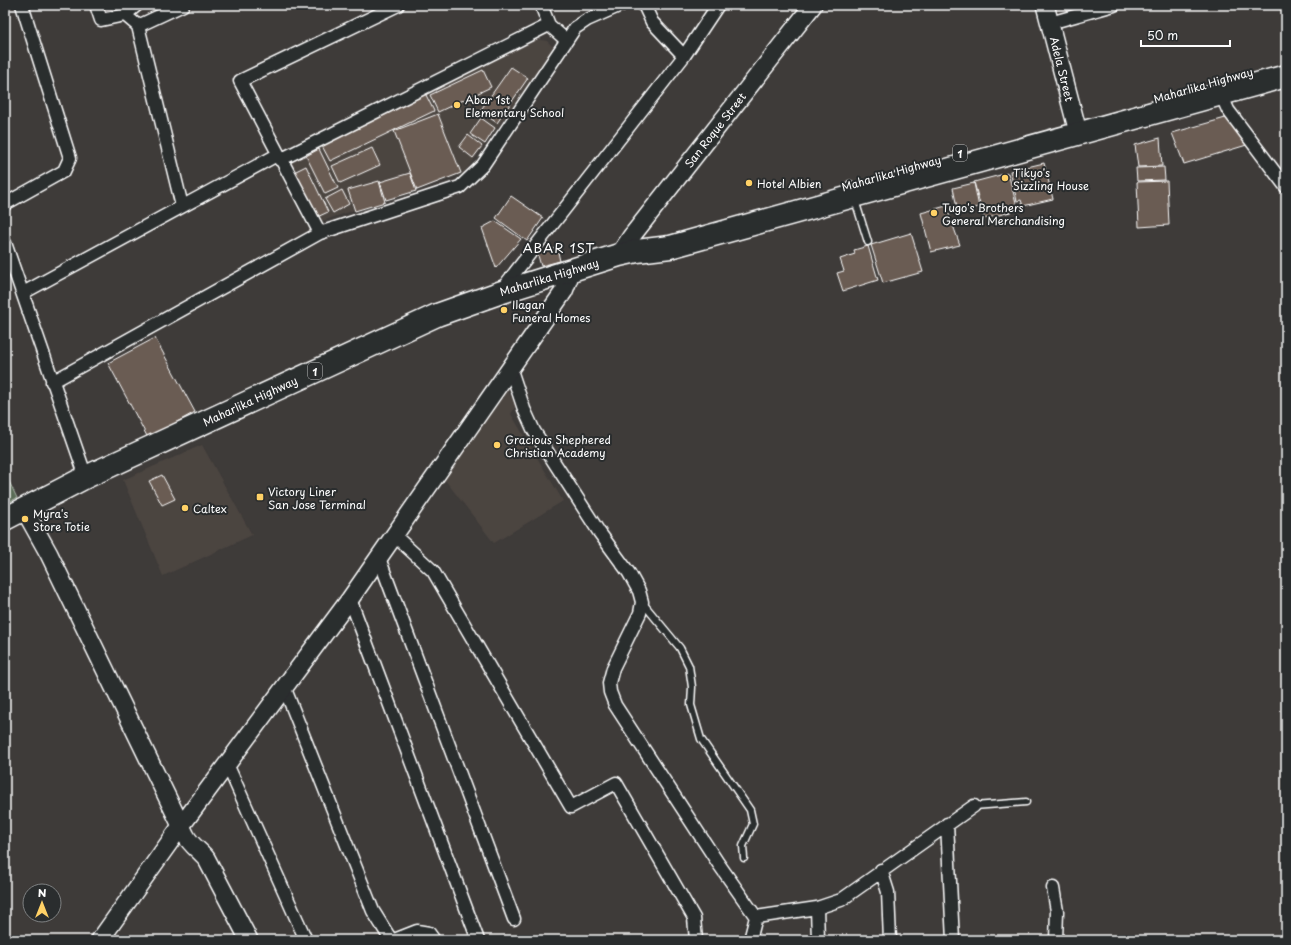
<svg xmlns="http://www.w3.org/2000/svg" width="1291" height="945" font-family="'Playpen Sans',sans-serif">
	<rect width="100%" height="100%" fill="#3e3b39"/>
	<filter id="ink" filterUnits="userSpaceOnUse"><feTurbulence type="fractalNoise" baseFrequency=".025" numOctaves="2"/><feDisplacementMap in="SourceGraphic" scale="8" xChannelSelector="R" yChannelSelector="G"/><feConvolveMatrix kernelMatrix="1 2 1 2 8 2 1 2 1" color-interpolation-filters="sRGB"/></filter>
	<g filter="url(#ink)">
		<path fill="#4c4541" d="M535,39L547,41L555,49L464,173L316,223L285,161Z
			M506,388L516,405L511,414L563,501L494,543L442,476Z
			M202,445L252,535L163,576L123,480Z"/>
		<path fill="#5a6c56" stroke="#acb6aa" d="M5,473L17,498L5,504Z"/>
		<path fill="#6b5c53" stroke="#fff" d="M511,67L528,78L497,123L480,111Z
			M483,70L491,87L438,112L430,95Z
			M425,93L434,111L330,161L321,144Z
			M438,114L461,173L417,190L394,131Z
			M1229,117L1250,144L1184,164L1172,133Z
			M481,118L495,128L485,144L470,134Z
			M468,135L482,146L473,158L459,147Z
			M1160,138L1162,166L1138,167L1135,145Z
			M372,148L380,165L340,183L332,166Z
			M319,149L338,188L325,194L306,156Z
			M1044,163L1053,199L1023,206L1021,200L1017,201L1010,171Z
			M306,166L328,212L313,219L290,174Z
			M1164,167L1165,180L1137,181L1136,168Z
			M410,173L416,191L386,200L380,182Z
			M1008,173L1018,210L984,219L974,182Z
			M379,181L385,202L355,211L348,190Z
			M1167,181L1169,225L1139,227L1137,182Z
			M974,183L979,207L958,212L953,188Z
			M342,190L349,204L333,213L325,199Z
			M511,196L543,218L527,241L496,218Z
			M946,206L960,245L931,252L921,213Z
			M495,221L521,239L496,268L482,228Z
			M911,233L923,272L883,283L871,245Z
			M868,246L878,280L843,291L837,273L844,271L840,259L855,254L854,250Z
			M557,248L560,261L541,266L537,252Z
			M155,338L195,412L148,438L108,363Z
			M162,475L175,499L162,505L149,481Z"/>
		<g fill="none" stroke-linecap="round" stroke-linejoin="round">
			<g stroke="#fff" stroke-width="9">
				<path id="lane" d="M850,184L868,242
					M642,602L680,648L689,666L692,687L691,705L701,739L750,810L753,824L743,846L744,858
					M974,806L1026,802"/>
			</g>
			<g stroke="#fff" stroke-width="15">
				<path id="street" d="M96,5L101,20L125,15L137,5
					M541,5L549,25L566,40
					M644,5L652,22L684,56
					M125,15L138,26L182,206
					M1050,23L1114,5
					M138,26L183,5
					M1221,94L1228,110L1286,187
					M280,160L549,25
					M5,204L64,171L70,158L22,5
					M320,233L240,81L398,5
					M5,243L86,477
					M502,289L684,56L718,5
					M23,293L277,155
					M510,367L524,409L534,431L599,532L629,573L639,591L642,602L640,613L613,668L609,683L610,692L615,705L718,863L756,917
					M52,382L320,233L460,187L483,165L575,28L587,20L621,5
					M395,536L433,571L571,807L616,783L694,918L696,940
					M379,558L514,919
					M350,599L478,940
					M285,689L373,911L391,940
					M227,764L306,940
					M947,824L953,940
					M881,870L888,892L890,940
					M1053,888L1057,911L1056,940
					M817,908L818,940
					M756,917L817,908L841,900L974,806
					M394,940L417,931L429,933L434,940
					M750,940L756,917"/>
			</g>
			<g stroke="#fff" stroke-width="20">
				<path id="secondary" d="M1045,5L1078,132
					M619,255L631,237L813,5
					M24,509L49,554L186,836C191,845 199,850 206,858L249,940
					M100,940L181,826L350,599L564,291L572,270"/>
			</g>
			<g stroke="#fff" stroke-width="25">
				<path id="highway" d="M5,519L86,477L437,315L499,293L619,255L637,251L670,247L1286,76"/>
			</g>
			<use href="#lane" stroke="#2a2d2e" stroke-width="6"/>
			<use href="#street" stroke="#2a2d2e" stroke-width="12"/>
			<use href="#secondary" stroke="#2a2d2e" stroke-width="17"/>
			<use href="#highway" stroke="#2a2d2e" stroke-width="22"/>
		</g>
	</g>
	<g fill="#ffd166" stroke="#2a2d2e" stroke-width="1.5">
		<circle cx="457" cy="105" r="4"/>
		<circle cx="1005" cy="178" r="4"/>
		<circle cx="749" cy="183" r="4"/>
		<circle cx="934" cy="213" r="4"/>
		<circle cx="504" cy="310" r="4"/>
		<circle cx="497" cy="445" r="4"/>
		<rect x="256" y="493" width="8" height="8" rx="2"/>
		<circle cx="185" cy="508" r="4"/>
		<circle cx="25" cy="519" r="4"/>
	</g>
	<g text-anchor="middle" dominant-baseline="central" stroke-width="4" stroke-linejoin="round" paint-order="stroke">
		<g fill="#2a2d2e" stroke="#bfc0c0" stroke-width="1">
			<rect x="953" y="145" width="14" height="16" rx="3"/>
			<rect x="308" y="363" width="14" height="16" rx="3"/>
		</g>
		<g font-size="10" font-weight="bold" fill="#fff">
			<text x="960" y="153">1</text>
			<text x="315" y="371">1</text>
		</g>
		<g font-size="11" fill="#fff" stroke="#2a2d2e">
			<text transform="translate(1062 69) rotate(76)">Adela Street</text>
			<text transform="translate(1203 85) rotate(-16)">Maharlika Highway</text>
			<text transform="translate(715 130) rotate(-52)">San Roque Street</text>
			<text transform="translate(891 173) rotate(-16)">Maharlika Highway</text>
			<text transform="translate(549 277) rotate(-17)">Maharlika Highway</text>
			<text transform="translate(250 401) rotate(-25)">Maharlika Highway</text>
		</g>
		<g font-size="11" fill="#fff" stroke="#2a2d2e" text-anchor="start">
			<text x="465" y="99">Abar 1st<tspan x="465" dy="13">Elementary School</tspan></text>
			<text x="1013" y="172">Tikyo's<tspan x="1013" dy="13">Sizzling House</tspan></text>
			<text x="757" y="183">Hotel Albien</text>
			<text x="942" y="207">Tugo's Brothers<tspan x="942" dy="13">General Merchandising</tspan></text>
			<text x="512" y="304">Ilagan<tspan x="512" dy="13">Funeral Homes</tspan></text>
			<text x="505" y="439">Gracious Shephered<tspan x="505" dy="13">Christian Academy</tspan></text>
			<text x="268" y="491">Victory Liner<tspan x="268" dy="13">San Jose Terminal</tspan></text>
			<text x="193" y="508">Caltex</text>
			<text x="33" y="513">Myra's<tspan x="33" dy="13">Store Totie</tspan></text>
		</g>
		<g font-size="13" letter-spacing="1" fill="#fff" stroke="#2a2d2e">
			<text x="559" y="247">ABAR 1ST</text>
		</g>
	</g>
	<rect width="1291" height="945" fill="none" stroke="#2a2d2e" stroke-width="20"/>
	<rect x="10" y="10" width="1271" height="925" fill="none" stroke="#fff" stroke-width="1.5" filter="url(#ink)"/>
	<g transform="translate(42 903)"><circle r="19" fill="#2a2d2e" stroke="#7f8182"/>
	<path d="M0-3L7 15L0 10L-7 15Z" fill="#ffd166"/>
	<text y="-6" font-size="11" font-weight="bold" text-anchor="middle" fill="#ffffff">N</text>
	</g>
	<path d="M1141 40v6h89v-6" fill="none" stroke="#ffffff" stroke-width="2"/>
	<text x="1147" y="40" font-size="12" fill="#ffffff" stroke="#2a2d2e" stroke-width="3" paint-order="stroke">50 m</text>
</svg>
